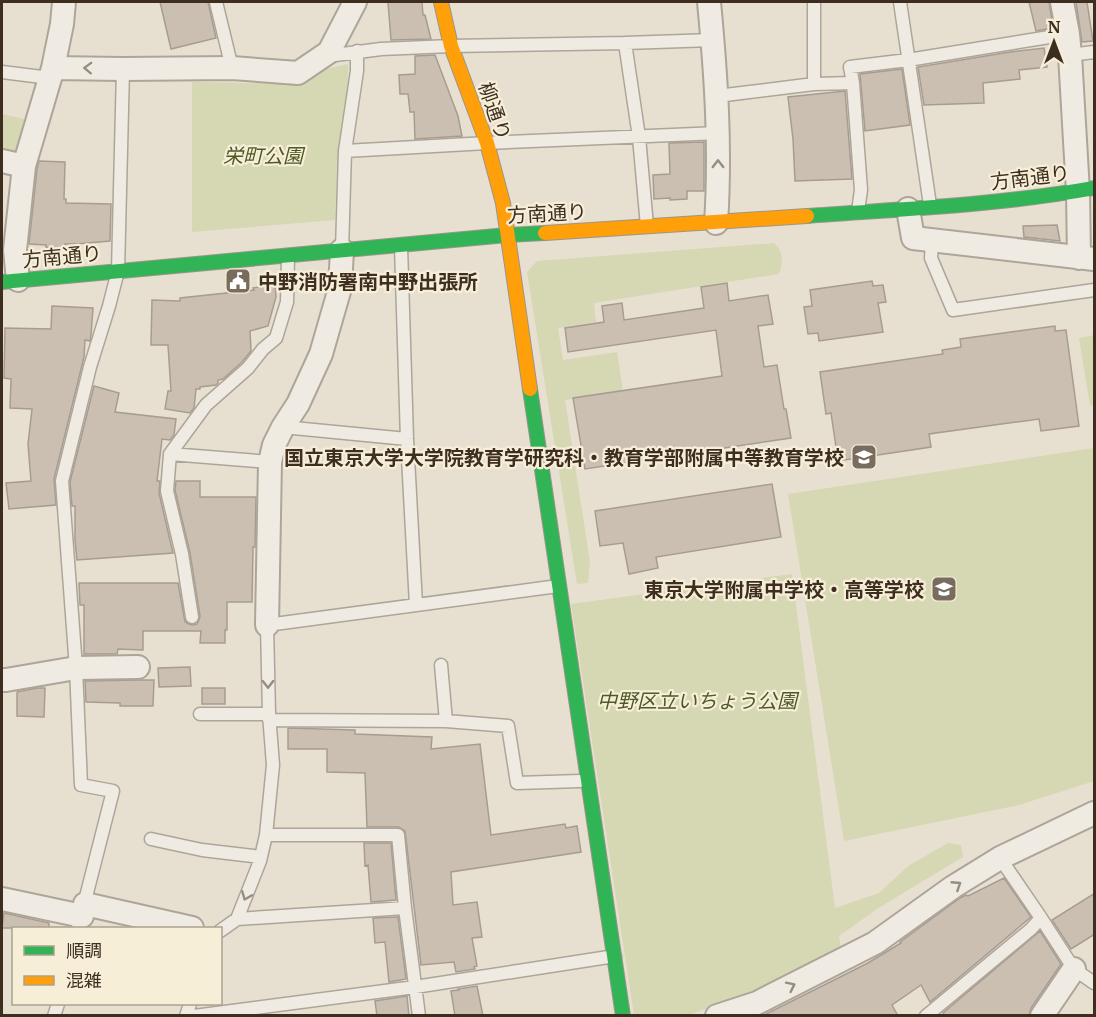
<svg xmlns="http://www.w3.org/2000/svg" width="1096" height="1017" font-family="Merriweather,'Noto Sans JP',serif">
	<rect width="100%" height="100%" fill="#e7e0d1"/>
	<path fill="#d6d7b3" d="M348,64V83L337,163L335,220L192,232V82L290,84L321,70Z
		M2,114L24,119L38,137L2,166Z
		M774,243C784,252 783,262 779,274L594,303L596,322L558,328L563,360L617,352L623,391L565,400L590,562L588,583L577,584L527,272L537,261Z
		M1094,335V405L1090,406L1079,338Z
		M1094,448V781L1019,805L844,841L788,494Z
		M792,574L835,908L879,893L908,866L948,843L961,845L963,857L880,907L839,936L841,950L774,985L688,1015H634L571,604Z"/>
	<path fill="#cbbfb2" stroke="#a89c90" stroke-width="1.5" d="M160,2H208L216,38L171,49Z
		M388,2H422L423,15H425L431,39L391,40Z
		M1029,2H1049L1053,28L1036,31Z
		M1076,2H1087L1093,41L1082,42Z
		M1044,48L1047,67L1019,70L1020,79L983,83L984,103L924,105L918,67L1010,52Z
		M435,55L458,116L462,136L415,139L414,112H410L408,94H400L399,75L415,74V56Z
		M902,69L910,125L865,131L860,74Z
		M845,91L852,179L795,181L793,139L788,97Z
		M704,142V191H687V199L670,200V198L654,199L653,175L670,174L669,143Z
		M39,161L65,162L64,199H66V203L111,204L110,241L76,244H65V248L46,247V245L29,244L37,169Z
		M1057,225L1060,241L1024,237L1023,226Z
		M872,281L873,286L883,285L886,302L878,303L883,332L819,341L818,333L808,334L804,307L812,306L810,290Z
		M727,283L729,301L768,295L773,324L758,326L764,367L777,365L784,409H786L791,438L585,469L573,398L722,376L716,330L568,352L565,328L604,322L602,306L622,303L624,320L704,308L701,287Z
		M275,285L276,297L268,326L250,331L251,351L242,362L223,379L218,380V383L216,385L200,387V389H196L194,408L190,413L165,409L168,391H171L168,345H151L152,300L180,301V298L254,290L253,288Z
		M52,306L93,308L91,335L90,341L85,340L84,357L54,479L56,505L9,509L6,483L31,481L28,444L32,409L10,408L11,379L4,378L5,328L51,329Z
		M1055,326V331L1066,330L1079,426L1041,431L1039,419L929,434L931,447L838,461L831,413L826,414L820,372L943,354L942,350L961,347L960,339Z
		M94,386L119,393L115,412L176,419L174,435L170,440L162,439L157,481H160L159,493L173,553L77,560L75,540V506H72L70,482Z
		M176,481H200V497H256L255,547H253L252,602H227V630H225V643H200L201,631H143V650L118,649L117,654H84V605H80L79,583H178L185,622L189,624L193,625L197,624L199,620L200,616L190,553L175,490Z
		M772,484L781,537L656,557L658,568L629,574L623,543L600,546L595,511Z
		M190,667L191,686L159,687L158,668Z
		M140,680H154L153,706H120V703L86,702L85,681Z
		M37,688H45L44,717L17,716V692Z
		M202,688H225V704H202Z
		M288,728L355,730V734L432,737L431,749L480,744L491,835L565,824L566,828L577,826L581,852L451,872L453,905L477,902L482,937L472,938L477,966L474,967L475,969L456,972L454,962L421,965L405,831L399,827H367L365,773L327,772V749H288Z
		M364,843H391L396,900L371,902L368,865L365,866Z
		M1004,878L1031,917L930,1002L921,985L892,1005L898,1016H762L868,963L901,943L900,942L960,898L966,895L968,896Z
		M1095,893V934L1071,949L1052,920Z
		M4,913L49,923V928H2Z
		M398,917L406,979L389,982L385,942L375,943L373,918Z
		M1040,931L1061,964L1031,1008L1029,1016H945L943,1013Z
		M477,986L483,1016H455L451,991L459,990L458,989Z
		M407,996L409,1016H377L375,1001Z"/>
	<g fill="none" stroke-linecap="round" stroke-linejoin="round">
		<g stroke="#ada599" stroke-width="15">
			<path id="lane" d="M216,2L232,68
				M814,2V84
				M900,2L930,205
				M625,43L639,137L647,226
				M329,52L335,55L381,49L451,46L625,43L713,40
				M1070,55L1094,52
				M2,72L50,78
				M853,83L861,190L858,211
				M717,96L814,84L853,83L850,67L908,60L1068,34
				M345,151L487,143L719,133
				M932,241L931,258L953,310L1094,290
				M401,246L407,439L416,605
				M342,250L345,151L357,71V51
				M283,427L407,439
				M170,454L270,462
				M192,617L182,554L167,491L170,454L206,405L248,368L263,349L276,338L287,302L288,256
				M441,665L446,721
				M200,714H269
				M269,720L446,721L508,726L517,783L580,781
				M266,835H398L405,908L419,1016
				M151,839L202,850L261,857
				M1000,858L1041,918L1074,969L1094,983
				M237,919L405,908
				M78,928L113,791L81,785L76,668L62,481L90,367L109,306L118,271L123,69
				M220,931L237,919L260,861L266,835L273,765L269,714L267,625L558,586
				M54,1016L58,1004
				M186,1016L190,1004
				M194,1016L415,987L615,956
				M926,1016L1031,929L1041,918"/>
		</g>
		<g stroke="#ada599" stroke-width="26">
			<path id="street" d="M709,2C716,75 721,148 716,223
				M1062,2L1068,34L1070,55L1078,192L1079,258
				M53,68L123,69L232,68L298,73L329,52L355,2
				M2,161L24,166
				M908,209L913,238L1094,259
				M18,280L15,250L24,166L53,68L62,24L64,2
				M267,625L270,462L274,445L283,427L298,404L321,354L340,288L342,250
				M2,680H6L76,668L138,667
				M2,899L82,916
				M85,904L192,928
				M717,1016L757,1003L875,943L953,887L1000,858L1094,813
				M1042,1016L1074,969"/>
		</g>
		<g stroke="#9c958a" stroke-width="16">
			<path id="fast" d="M807,216C902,209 1000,205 1094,188
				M2,282L507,235L545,233
				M530,389L623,1016"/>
		</g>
		<g stroke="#9c958a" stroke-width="16">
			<path id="slow" d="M441,2L451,46L487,143L503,203L530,389
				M545,233L807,216"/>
		</g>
		<use href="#lane" stroke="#efebe3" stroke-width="12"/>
		<use href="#street" stroke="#efebe3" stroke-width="22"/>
		<use href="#fast" stroke="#30b455" stroke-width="14"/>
		<use href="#slow" stroke="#ff9f0a" stroke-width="14"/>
	</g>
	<defs><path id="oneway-chevron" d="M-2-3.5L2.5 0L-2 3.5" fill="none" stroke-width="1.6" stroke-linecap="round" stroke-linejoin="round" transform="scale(1.5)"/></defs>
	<g stroke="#968c82">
		<use href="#oneway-chevron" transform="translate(88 68) rotate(-178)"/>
		<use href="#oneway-chevron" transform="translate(718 164) rotate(-90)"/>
		<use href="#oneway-chevron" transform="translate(268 684) rotate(89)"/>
		<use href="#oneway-chevron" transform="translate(957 885) rotate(-33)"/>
		<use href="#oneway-chevron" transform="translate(246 896) rotate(112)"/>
		<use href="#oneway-chevron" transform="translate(791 986) rotate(-26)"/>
	</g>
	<defs>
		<g id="civic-square" transform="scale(1.35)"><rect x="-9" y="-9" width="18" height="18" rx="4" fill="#786c5e" stroke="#f7eed8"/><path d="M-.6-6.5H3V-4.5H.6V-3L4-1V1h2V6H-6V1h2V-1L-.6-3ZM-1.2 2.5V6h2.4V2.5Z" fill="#fff"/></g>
		<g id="school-square" transform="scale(1.35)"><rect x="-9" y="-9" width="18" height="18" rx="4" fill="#786c5e" stroke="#f7eed8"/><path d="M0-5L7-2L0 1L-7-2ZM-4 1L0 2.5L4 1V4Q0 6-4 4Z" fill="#fff"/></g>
	</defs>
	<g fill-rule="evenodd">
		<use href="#civic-square" x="238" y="281"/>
		<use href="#school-square" x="864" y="457"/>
		<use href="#school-square" x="944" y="589"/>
	</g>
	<g text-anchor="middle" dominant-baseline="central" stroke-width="4.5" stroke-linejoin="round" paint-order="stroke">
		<g font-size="20" fill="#3d2e20" stroke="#f7eed8">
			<text transform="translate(495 111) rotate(71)">柳通り</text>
			<text transform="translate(1030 177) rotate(-7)">方南通り</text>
			<text transform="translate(547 213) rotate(-3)">方南通り</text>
			<text transform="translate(62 256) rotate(-5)">方南通り</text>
		</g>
		<g font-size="20" font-style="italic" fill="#4d5a26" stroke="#f7eed8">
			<text x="263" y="155">栄町公園</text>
			<text x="697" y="700">中野区立いちょう公園</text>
		</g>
		<g font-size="20" font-weight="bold" fill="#3d2e20" stroke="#f7eed8" text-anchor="end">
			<text x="258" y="281" text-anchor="start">中野消防署南中野出張所</text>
			<text x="844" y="457">国立東京大学大学院教育学研究科・教育学部附属中等教育学校</text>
			<text x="924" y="589">東京大学附属中学校・高等学校</text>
		</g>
	</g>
	<rect width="1096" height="1017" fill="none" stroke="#3d2e20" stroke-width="6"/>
	<rect x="12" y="927" width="210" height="78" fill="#f7eed8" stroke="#ada18e" stroke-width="1.5"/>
	<rect x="24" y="946" width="30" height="9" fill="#30b455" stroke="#ada18e" stroke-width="1.5"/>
	<text x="66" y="957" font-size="18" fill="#3d2e20">順調</text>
	<rect x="24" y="976" width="30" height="9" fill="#ff9f0a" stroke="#ada18e" stroke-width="1.5"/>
	<text x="66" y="987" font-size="18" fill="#3d2e20">混雑</text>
	<g transform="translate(1054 42)" stroke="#f7eed8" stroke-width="4.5" paint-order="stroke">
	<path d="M0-4.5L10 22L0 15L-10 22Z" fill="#3d2e20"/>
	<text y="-9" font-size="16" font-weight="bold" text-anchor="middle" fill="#3d2e20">N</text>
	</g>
</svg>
